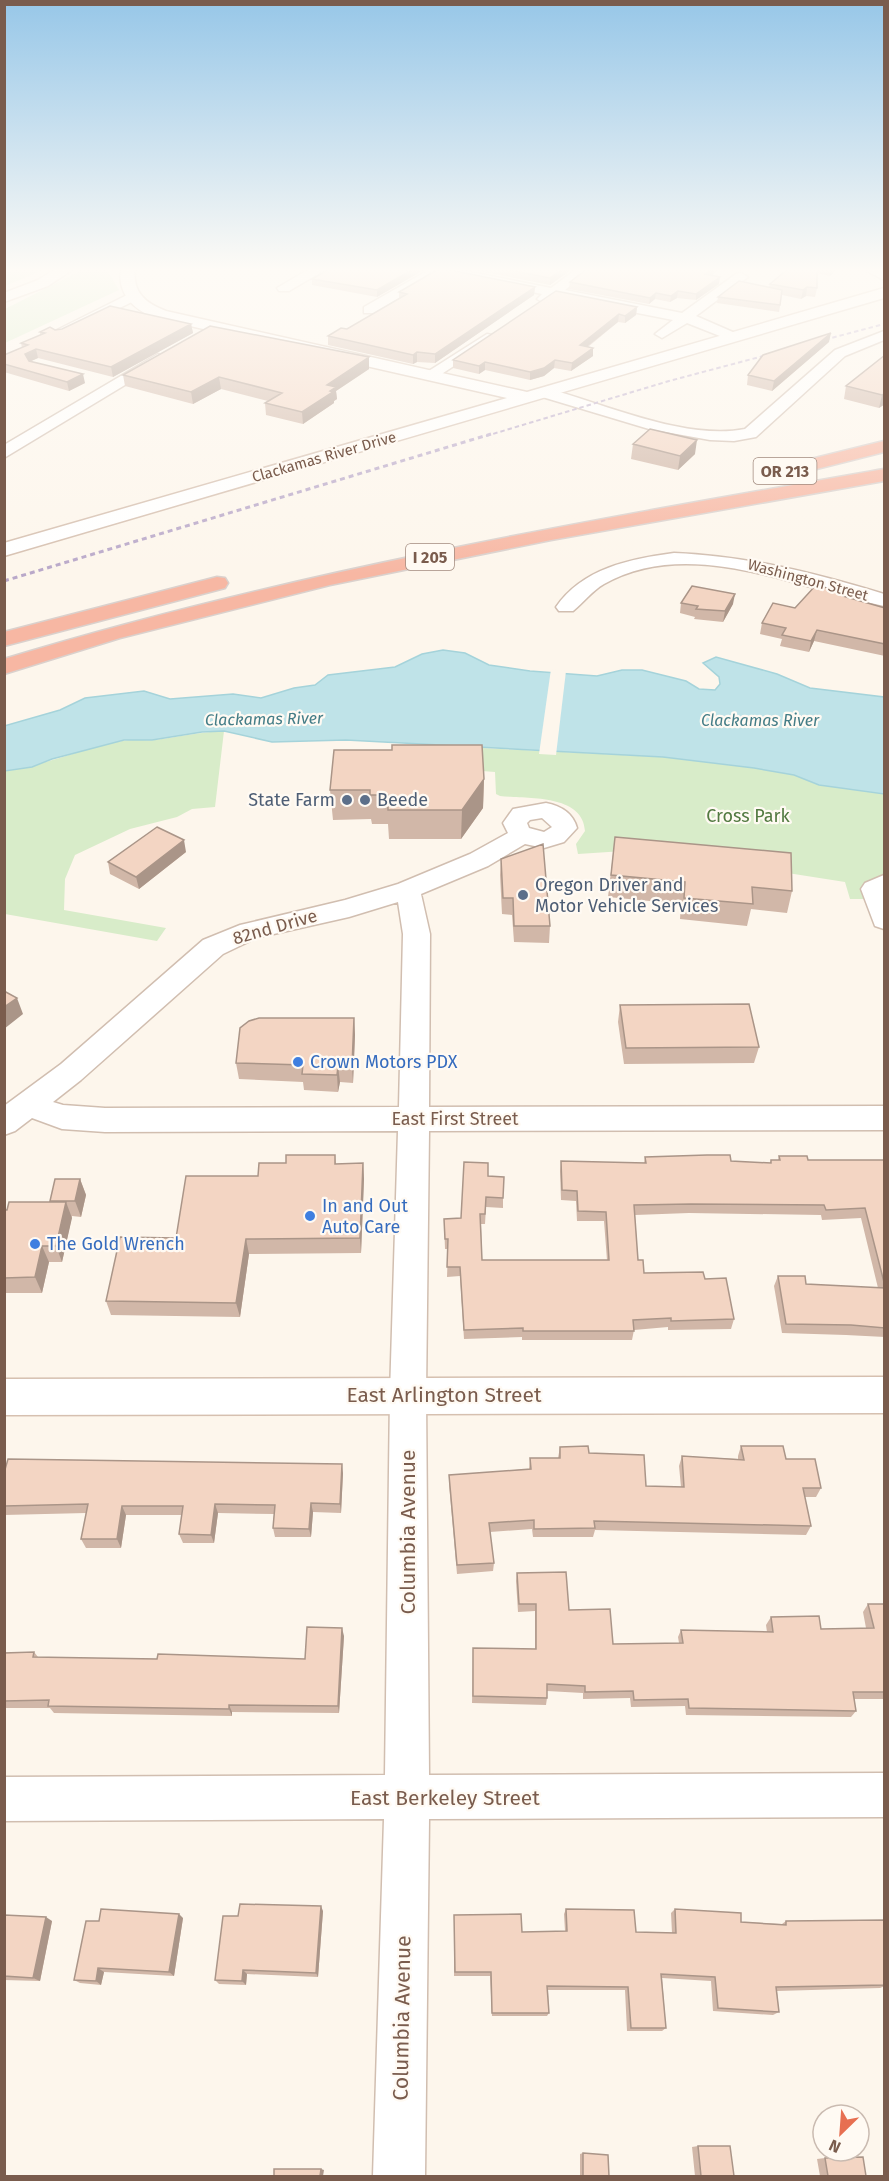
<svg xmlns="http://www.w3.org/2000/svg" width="889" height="2181" font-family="'Fira Sans',sans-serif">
	<rect width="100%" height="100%" fill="#fdf6ec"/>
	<path fill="#d8ecc9" d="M5,268H48L5,286Z
		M86,268H106L119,290L5,343V309Z
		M224,731L215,807L192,809L177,817L130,829L75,855L65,879L64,910L166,928L157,941L5,914L4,771C45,766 82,748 122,741C133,739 144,741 155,740C178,737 200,732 224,731Z
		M482,748L663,757L754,768L794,775L819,785L884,794V899H850L845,882L639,850L578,854L576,844L585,831C583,793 525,799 500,796L496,794L495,772L482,771Z"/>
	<path fill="#bfe3e8" stroke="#a5d3da" stroke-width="1.5" d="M443,650L465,653L489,665L530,671L597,676L622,670H642L686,681L699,689L715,690L720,684L719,677L703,663L716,657L777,674L810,688L884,697V794L819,785L794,775L754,768L663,757L346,740L272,742L224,731L202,732L152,740H124L52,759L32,767L5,771L4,726L60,710L85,698L144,691L170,699L233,694L261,698L294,688L315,685L328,675L395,667L422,654Z"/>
	<path fill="#fdf6ec" d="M551,669L566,671L556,755L539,754Z"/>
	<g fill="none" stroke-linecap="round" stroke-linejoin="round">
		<g stroke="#d1beb0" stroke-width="3">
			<path id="street" d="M311,268H328L289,291H279L277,288Z
				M423,268H451L551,288L578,268H593L565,290L682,313L736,274L741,273L748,277L696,316L735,333L737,336L735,339L730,340L687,323L662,338L655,334L673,320L556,297L544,303L537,299L542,294L440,274L374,313H364V307L427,271Z
				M861,268H878L884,271V280Z
				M133,292L138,293V299L63,336L58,337L51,333Z
				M884,331V340L845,356L756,437L734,441L710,440L649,429L539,396L537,393L545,388C603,403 685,441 745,429L835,350Z
				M487,334L492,335L494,338L492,341L437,377L432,379L424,374Z
				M158,354L166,359L163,362L4,458V445Z
				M674,553C747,556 815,573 884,594V606C798,589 690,535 604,584C593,590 583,603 573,611H559L556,607C583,568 630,559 674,553Z
				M546,803C561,806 573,813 577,828L564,842L544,848L525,844L488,866L421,894L430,934L429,1107L884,1106V1130L429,1131L426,1395L429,1775L884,1773V1817L429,1819L425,2176H373L384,1819L4,1821V1777L385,1775L390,1395L398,1131L105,1132L62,1129L32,1118L15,1131L4,1135V1106L61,1064L203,940L240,925L345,900L398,884L470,854L508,833L503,823L513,809ZM542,818L552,827L544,832L529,828L527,823L530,820ZM398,902L403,934L399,1107L105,1108L63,1105L53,1102L81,1080L223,954L256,938L349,917Z
				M884,875V929L875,926L861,889L865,883Z"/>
		</g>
		<g stroke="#d6c0b0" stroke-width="3">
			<path id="secondary" d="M57,268H75L48,286L4,302V293L38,280Z
				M121,268H135C132,292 145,303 166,311L527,392L884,288V298L4,556V543L507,398L155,318C133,309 117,294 121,268Z
				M884,1377V1413L4,1415V1379Z"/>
		</g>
		<g stroke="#dad1cd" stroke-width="3">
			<path id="highway" d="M884,441V452L769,481L759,475L762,471Z
				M884,469V481L551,540L330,585L120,638L4,674V659C293,571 587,521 884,469Z
				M217,577L225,578L228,583L225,588L4,646V632Z"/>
		</g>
		<use href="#street" fill="#fff" fill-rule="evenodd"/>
		<use href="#secondary" fill="#fff" fill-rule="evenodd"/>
		<use href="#highway" fill="#f7b7a3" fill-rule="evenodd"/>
		<path stroke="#b9a8c9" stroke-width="2" stroke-dasharray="4.5 3" stroke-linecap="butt" d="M486,436L669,381L884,324"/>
		<path stroke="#b9a8c9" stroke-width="3" stroke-dasharray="5 4" stroke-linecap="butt" d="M4,581L491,434"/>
	</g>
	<path fill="#d1b7a8" d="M326,268H423L422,271L377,297L312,285V279L326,271Z
		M464,268H574L550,285Z
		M588,268H721L711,275L719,284L696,300L677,298L670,302L655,299L649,304L569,289L570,282Z
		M789,268H838L830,276L817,273V288L815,297L806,296L801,299L782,295L779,312L717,303L718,297L769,287L770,284Z
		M535,287L534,295L435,363L417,362L413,364L328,345V336L347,329L399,298V292Z
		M637,307L636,315L625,323L618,322L588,347L593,348V356L571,371L554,368L544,376L530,380L485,370L479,374L453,368V360Z
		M191,324L193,333L113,377L38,358L31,361L85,383L69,391L4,372V355L22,348L21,343L40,335V332Z
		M829,342L772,391L747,385L748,375Z
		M885,355V404L879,408L844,399L846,386Z
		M369,357V369L336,391L337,399L334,401V403L303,424L266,415L265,403L268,401L221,389L193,404L125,386L123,375Z
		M633,444L695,454L678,470L631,459Z
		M844,597L885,608V656L814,641L809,652L780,646L782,639L760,634L762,623L795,608Z
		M681,603L733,604L723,622L694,619L695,617L680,613Z
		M484,779L483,808L461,839H389L388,824H372L371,819L333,820L330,790Z
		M615,837L792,891L787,913L751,909L747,926L680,919L681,904L608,897Z
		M186,852L139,889L110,874L108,862Z
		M501,859L550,926L549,943L514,942L512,915L502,914L500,875Z
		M620,1005L759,1047L754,1063L624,1064L618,1022Z
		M354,1018L355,1035L353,1083L340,1082L338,1092L304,1090L303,1082L239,1079L236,1063Z
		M335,1155L336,1164L363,1163L364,1179L361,1253L249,1254L240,1317L111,1315L106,1301L176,1238L258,1176L286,1163Z
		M779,1156L808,1160H885V1337L846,1335L782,1333L774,1286L778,1276L806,1284L878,1288L861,1218L822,1220L821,1215L689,1213L635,1215L638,1260L644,1273L705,1279L734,1319L731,1329L668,1330V1327L634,1330L632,1340H522V1337L464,1339L460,1276L447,1277L448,1249H445L444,1219L461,1218L488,1176L503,1198V1208L486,1207L485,1224H481L482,1260H607L604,1221H577L576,1201L561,1200L560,1171L561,1161L644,1163L645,1157L770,1163L771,1160H778Z
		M80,1179L86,1195L81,1217L72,1216L62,1262H49L42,1293H4V1210L51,1202L50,1201Z
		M741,1446L786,1459L821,1488L816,1497H805L811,1526L806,1535L595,1530L593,1537H533L532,1529L490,1532L494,1563L493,1571L457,1574L449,1484V1475L529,1469L530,1458H558L560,1447L589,1453L646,1486L681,1487L679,1466L682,1456L738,1459V1456Z
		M4,1473H343L341,1513L313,1512L311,1537H275L273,1528L274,1514L218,1513L214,1543H183L179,1534L182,1515H126L121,1548H86L81,1539L86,1513L4,1515Z
		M517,1573L569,1610L613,1644L679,1643L678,1637L681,1630L767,1632L766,1625L771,1617L821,1629L866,1628L863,1612L868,1604H885V1699H854L856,1711L851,1717L686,1715L685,1706L631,1707L630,1698L583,1699V1693L547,1691V1698L546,1705L472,1703L473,1648L535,1649V1611L518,1612L516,1581Z
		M344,1636L339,1713L232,1712V1716L54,1713L50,1708H4V1653L34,1652L38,1657L157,1659H305Z
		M566,1909L636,1932L672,1933L671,1913L675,1909L741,1922L782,1924L786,1921L885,1920V1986L880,1988L777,1991L779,2012L773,2015L713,2011L711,1981L662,1978L666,2028L662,2031H627L625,1990H548L549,2013L547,2016H492L490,1976H454V1915L522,1932L565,1931L564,1914Z
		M323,1911L318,1977L247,1974L246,1985L219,1984L215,1980L238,1916Z
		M4,1915L52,1921L40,1981L4,1980Z
		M183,1918L174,1976L104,1972L101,1985L80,1983L74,1980L99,1921Z
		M698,2146L734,2176H695L692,2147Z
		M583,2153L609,2176H580V2154Z
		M825,2158L866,2176H820L817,2159Z"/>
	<path fill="#aa9588" d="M415,268H423L422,271L377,297V290Z
		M564,268H574L550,285V278Z
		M713,268H721L704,281L705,274Z
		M831,268H838L830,276Z
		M720,277L719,284L696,300V294Z
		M535,287L534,295L435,363V354Z
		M807,287L806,296L801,299L803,290Z
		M678,291L677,298L670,302L671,296Z
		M656,293L655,299L649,304L650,298Z
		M637,307L636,315L625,323V316Z
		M619,314L618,322L579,353L580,345Z
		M191,324L193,333L113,377L111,367Z
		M831,333L829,342L772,391L774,381Z
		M593,348V356L571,371L572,363Z
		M36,349L38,358L27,363L25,354Z
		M417,352V362L413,364V355Z
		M369,357V369L336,391L337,399L334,401V403L303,424L302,412L327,385Z
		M555,360L554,368L544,376L530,380V372Z
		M485,362V370L479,374V366Z
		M83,374L85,383L69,391L67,382Z
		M219,377L221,389L193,404L191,392Z
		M885,393V404L879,408L882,395Z
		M697,440L695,454L678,470L680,456Z
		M735,594L733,604L723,622L725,611Z
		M817,630L814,641L809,652L811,641Z
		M484,779L483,808L461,839L462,810Z
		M184,840L186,852L139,889L136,877Z
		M17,998L23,1014L4,1029V1007Z
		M354,1018L355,1035L353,1083L352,1066Z
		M338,1066L340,1082L338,1092L337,1075Z
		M363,1163L364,1179L361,1253L360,1238Z
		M80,1179L86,1195L81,1217L75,1201Z
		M66,1202L72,1218L62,1262L56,1246Z
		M246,1239L249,1254L240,1317L236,1303Z
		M42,1246L49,1262L42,1293L35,1277Z
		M342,1464L343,1473L341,1513L340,1504Z
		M311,1503L313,1512L311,1537L309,1529Z
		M215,1504L218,1513L214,1543L211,1535Z
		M122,1506L126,1515L121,1548L117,1539Z
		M342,1628L344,1636L339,1713L338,1706Z
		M229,1705L232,1712V1716L229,1709Z
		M321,1906L323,1911L318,1977L316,1973Z
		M179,1914L183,1918L174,1976L169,1972Z
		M46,1917L52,1921L40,1981L33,1978Z
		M98,1968L104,1972L101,1985L96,1981Z
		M243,1970L247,1974L246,1985L242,1981Z
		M321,2169L324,2170L323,2176H320Z"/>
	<path fill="#f3d5c3" stroke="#aa9588" stroke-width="1.5" d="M331,268H415L377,290L312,279Z
		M440,268L535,287L435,354L417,352L413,355L328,336L341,328L347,329L407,294L399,292Z
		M499,268H564L550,278Z
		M588,268H713L705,274L720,277L696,294L678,291L671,296L656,293L650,298L570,282Z
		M789,268H817V288L807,287L803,290L770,284Z
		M739,281L782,290L780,305L718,297Z
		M556,291L637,307L625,316L619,314L580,345L593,348L572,363L555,360L544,368L530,372L485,362L479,366L453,360Z
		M110,306L191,324L111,367L36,349L25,354L29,361L83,374L67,382L4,364V355L28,345L21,343L45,333L40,332L50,327L55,330L62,329Z
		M210,326L369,357L327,385L336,387L330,391L333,392L302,412L265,403L282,393L219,377L191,392L123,375Z
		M831,333L774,381L748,375L763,355Z
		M885,355V393L882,395L846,386Z
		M650,429L697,440L680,456L633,444Z
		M816,585L845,593L843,596L885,608V644L817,630L811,641L782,635L786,628L762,623L773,603L795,608Z
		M692,586L735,594L725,611L696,609L698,606L681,603Z
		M392,745H482L484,779L462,810H388V795H370V790H330L334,750H392Z
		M157,827L184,840L136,877L108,862Z
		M615,837L791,853L792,891L752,887L753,904L684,898L685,882L611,875Z
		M543,844L550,926H514L513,898H503L501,859Z
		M4,991L17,998L4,1007Z
		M749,1004L759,1047L626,1048L620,1005Z
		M259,1018H354L352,1066H338L337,1075L302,1074L303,1065L236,1063L240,1028L249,1021Z
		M286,1155H335V1164L363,1163L360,1238L246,1239L236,1303L106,1301L120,1237L176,1238L186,1176H258L259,1163H286Z
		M707,1155H730L731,1161L771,1163V1160H780L779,1156H807L808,1160H885V1286L865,1208L826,1210L824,1205L691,1204L634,1205L638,1260H643L644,1273L703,1272L705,1279L726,1278L734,1319L671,1321V1318L633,1320L634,1331H523V1328L464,1330L460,1267H447L448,1239H445L444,1219L461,1218L464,1162L488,1163V1176L504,1177L503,1198L486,1197L485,1214H480L482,1260H609L606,1212L578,1211L577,1191L562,1190L561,1161L646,1163L645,1157Z
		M55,1179H80L75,1201H50Z
		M9,1202H66L56,1246H42L35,1277L4,1278V1210H7Z
		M778,1276H805L806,1284L885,1288V1328L851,1325L786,1324Z
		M588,1446L589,1453L644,1455L646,1486L684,1487L682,1456L744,1460L741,1446H783L786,1459H815L821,1488H803L811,1526L594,1521L595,1528L534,1529V1520L489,1523L494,1563L457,1565L449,1475L531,1469L530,1458H560V1447Z
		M8,1459L342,1464L340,1504L311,1503L309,1529L273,1528L275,1505L215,1504L211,1535L179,1534L183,1506H122L117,1539H81L88,1504L4,1506V1473Z
		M566,1572L569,1610L610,1609L613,1644L683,1643L681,1630L773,1632L771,1617L819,1616L821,1629L874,1628L868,1604H885V1692H853L856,1711L689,1708L688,1699L634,1700L633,1691L585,1692V1686L547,1684V1698L473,1696V1648L536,1649V1604H519L517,1573Z
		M307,1627L342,1628L338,1706L229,1705V1709L48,1706L49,1700L4,1701V1653L34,1652L33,1657L157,1659L158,1654L305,1659Z
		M240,1904L321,1906L316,1973L243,1970L242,1981L215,1980L223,1916H238Z
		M101,1909L179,1914L169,1972L98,1968L96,1981L74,1980L86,1921H99Z
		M566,1909L634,1910L636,1932L676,1933L675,1909L741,1913V1922L786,1925V1921L885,1920V1985L776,1987L779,2012L718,2008L715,1977L661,1974L666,2028H631L628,1987L547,1986L549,2013H492L491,1972H455L454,1915L521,1914L522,1932L567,1931Z
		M4,1915L46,1917L33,1978L4,1976Z
		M698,2146H730L734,2176H701Z
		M583,2153L608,2155L609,2176H583Z
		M863,2157L866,2176H828L825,2158Z
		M274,2169H321L320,2176H274Z"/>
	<linearGradient id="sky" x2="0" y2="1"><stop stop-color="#97c7e8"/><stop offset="0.47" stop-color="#fefbf6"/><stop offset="1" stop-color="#fefbf6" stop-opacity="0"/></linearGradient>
	<rect width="889" height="574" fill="url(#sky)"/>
	<g fill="#5c6f8a" stroke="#fffaf3" stroke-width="2">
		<circle cx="347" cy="800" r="6"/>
		<circle cx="365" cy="800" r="6"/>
		<circle cx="523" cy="895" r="6"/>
	</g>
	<g fill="#3f7fe0" stroke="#fffaf3" stroke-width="2">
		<circle cx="298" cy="1062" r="6"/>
		<circle cx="310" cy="1216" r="6"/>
		<circle cx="35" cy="1244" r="6"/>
	</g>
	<g text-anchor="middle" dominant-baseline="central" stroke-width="4.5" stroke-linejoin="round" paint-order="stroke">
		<g font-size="15" fill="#7a5c4d" stroke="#fffaf3">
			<text transform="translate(324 457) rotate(-16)">Clackamas River Drive</text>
			<text transform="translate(808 580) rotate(15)">Washington Street</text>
		</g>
		<g fill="#fffaf3" stroke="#a28b7f" stroke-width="1.5">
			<rect x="753.5" y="458" width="63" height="26" rx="4.5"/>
			<rect x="406" y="544" width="48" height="26" rx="4.5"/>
		</g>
		<g font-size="16" font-weight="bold" fill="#7a5c4d">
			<text x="785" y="471">OR 213</text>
			<text x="430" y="557">I 205</text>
		</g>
		<g font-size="16" font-style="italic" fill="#437c86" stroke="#fffaf3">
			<text transform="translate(264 719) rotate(-1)">Clackamas River</text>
			<text x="760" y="720">Clackamas River</text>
		</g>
		<g font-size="18" fill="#4e5e75" stroke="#fffaf3" text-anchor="start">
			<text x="335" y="800" text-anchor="end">State Farm</text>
			<text x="377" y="800">Beede</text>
			<text x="535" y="885">Oregon Driver and<tspan x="535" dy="21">Motor Vehicle Services</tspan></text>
		</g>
		<g font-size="18" fill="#537a41" stroke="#fffaf3">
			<text x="748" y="816">Cross Park</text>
		</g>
		<g font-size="18" fill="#7a5c4d" stroke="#fffaf3">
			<text transform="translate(275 927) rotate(-16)">82nd Drive</text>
			<text x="455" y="1119">East First Street</text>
		</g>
		<g font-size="18" fill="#366cbe" stroke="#fffaf3" text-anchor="start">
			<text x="310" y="1062">Crown Motors PDX</text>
			<text x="322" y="1206">In and Out<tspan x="322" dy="21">Auto Care</tspan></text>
			<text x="47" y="1244">The Gold Wrench</text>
		</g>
		<g font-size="21" fill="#7a5c4d" stroke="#fffaf3">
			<text x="444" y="1395">East Arlington Street</text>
			<text transform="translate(408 1532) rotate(-90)">Columbia Avenue</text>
			<text x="445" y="1798">East Berkeley Street</text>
			<text transform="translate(402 2018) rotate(-89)">Columbia Avenue</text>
		</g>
	</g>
	<rect width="889" height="2181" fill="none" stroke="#7a5c4d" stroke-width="12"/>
	<g transform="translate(841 2133) rotate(205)"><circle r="28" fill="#fffaf3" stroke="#cabbb1" stroke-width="1.5"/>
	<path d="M0-4.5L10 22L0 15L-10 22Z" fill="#e76f51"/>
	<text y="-9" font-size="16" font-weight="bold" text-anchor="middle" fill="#7a5c4d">N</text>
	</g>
</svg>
